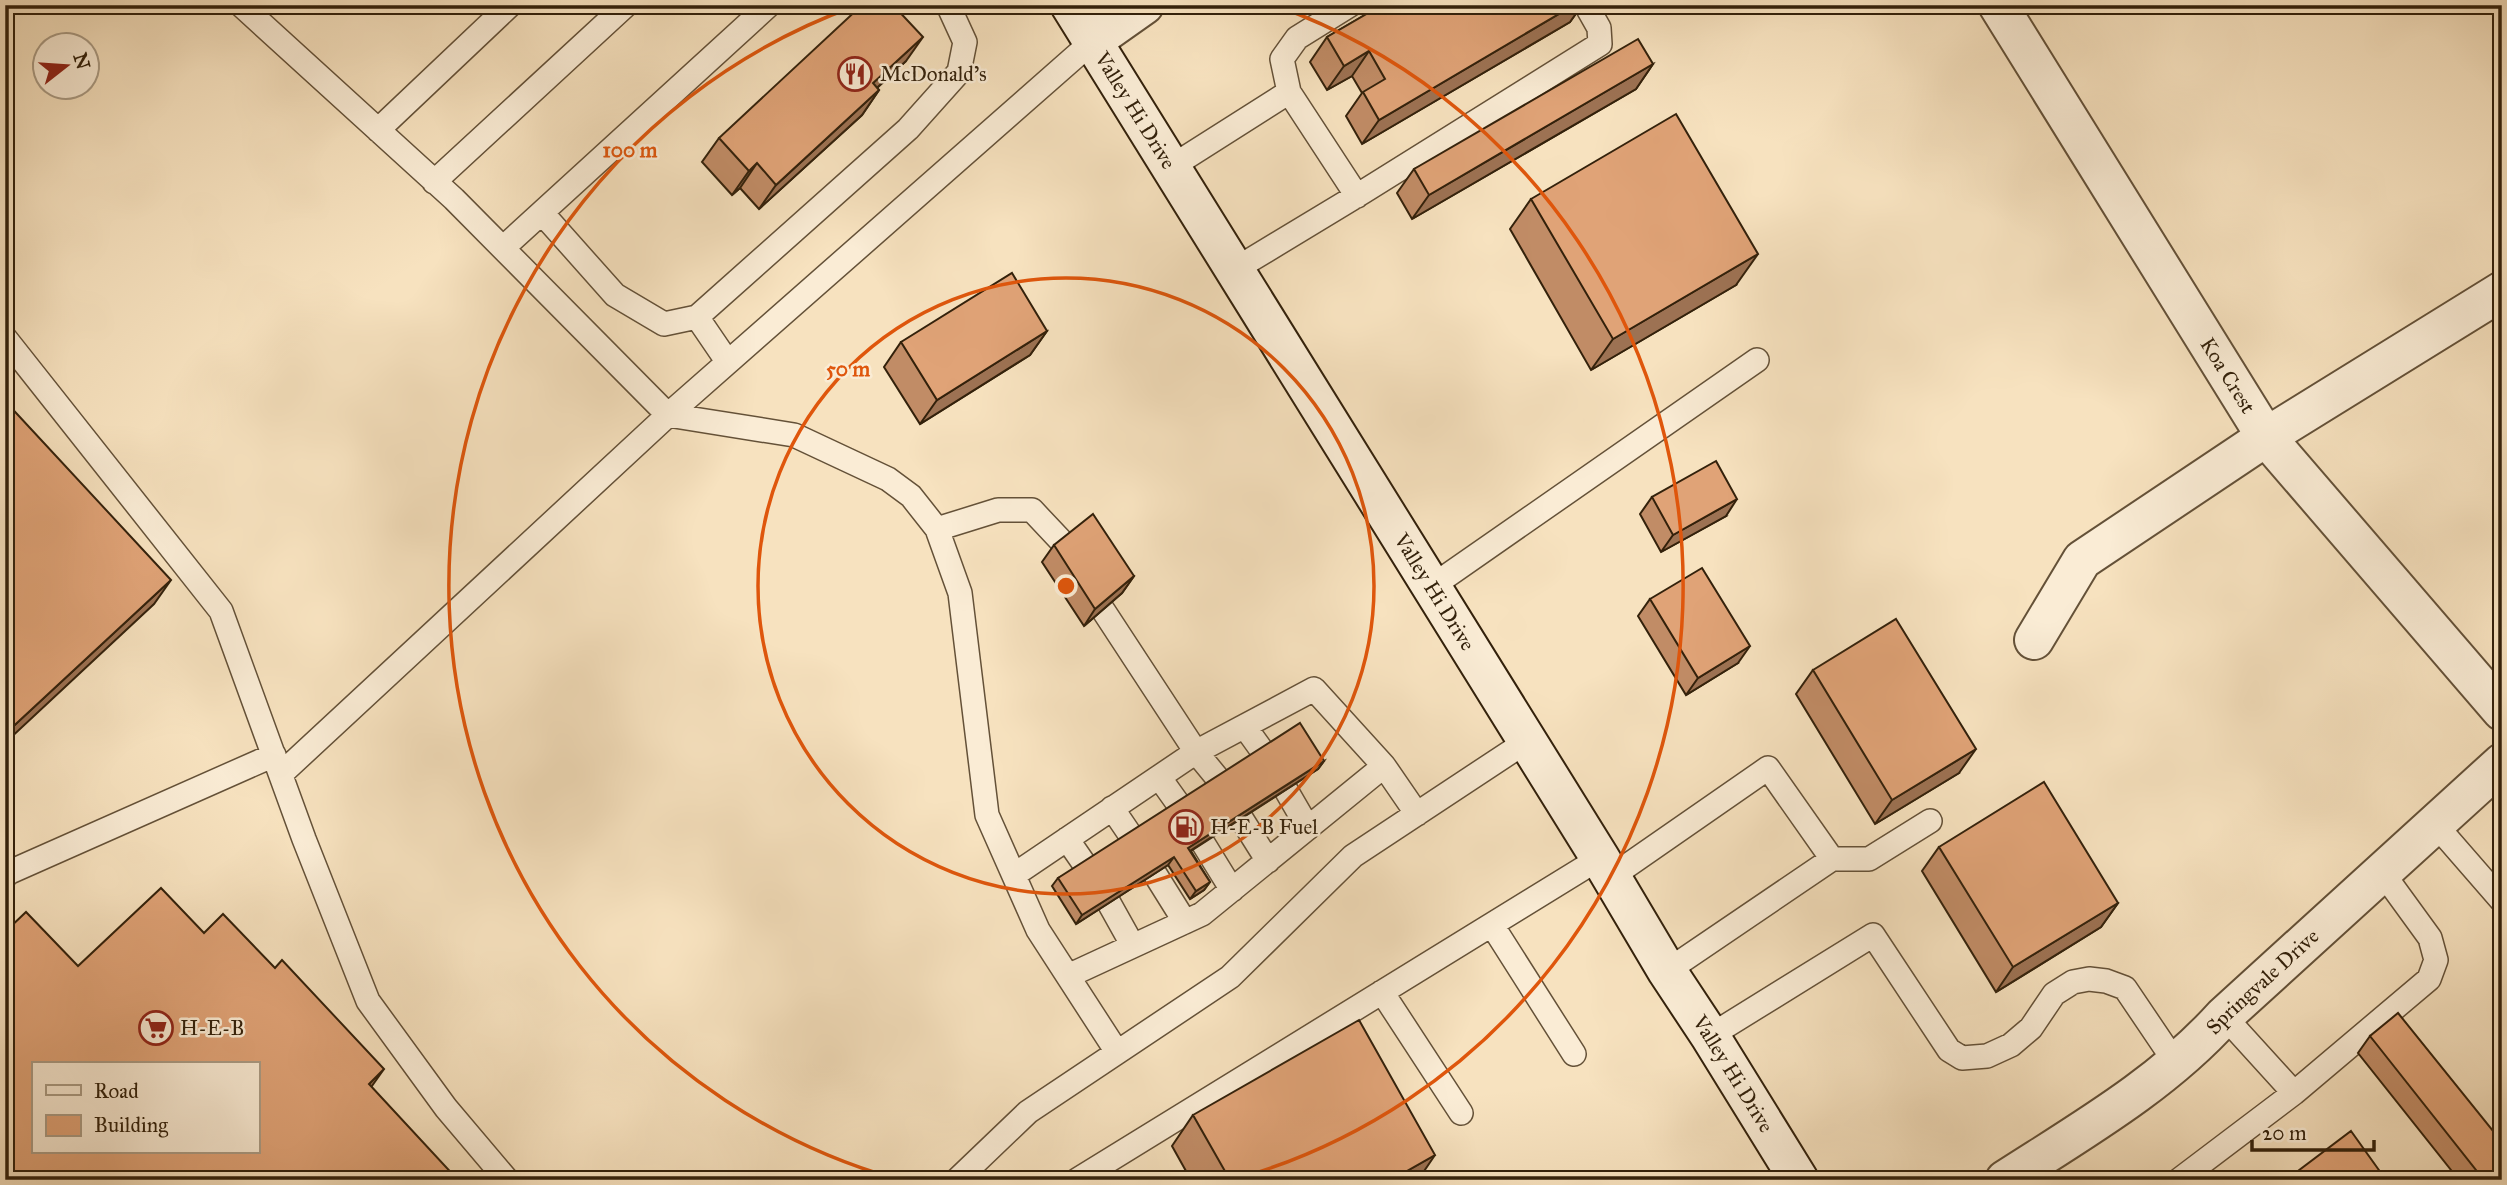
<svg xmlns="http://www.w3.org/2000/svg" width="2507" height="1185" font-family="'IM FELL Great Primer',serif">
	<rect width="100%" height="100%" fill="#f7e2bf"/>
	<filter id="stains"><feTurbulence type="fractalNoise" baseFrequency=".00286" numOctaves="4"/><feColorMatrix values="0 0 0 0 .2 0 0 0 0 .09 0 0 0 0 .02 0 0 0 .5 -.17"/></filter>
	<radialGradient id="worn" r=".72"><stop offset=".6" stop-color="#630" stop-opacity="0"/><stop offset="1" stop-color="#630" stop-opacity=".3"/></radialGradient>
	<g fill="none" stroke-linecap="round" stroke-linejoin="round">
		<g stroke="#645138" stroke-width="26">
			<path id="lane" d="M241,5L454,199L668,415L1093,41
				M1289,92L1357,196
				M378,130L510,5
				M1171,167L1289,92L1282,59L1297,38L1350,5
				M434,182L626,5
				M542,213L615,295L664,324L697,317L908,129L959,72L965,42L948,5
				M503,248L769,5
				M1234,270L1363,192L1600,44L1599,28L1586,5
				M697,317L727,361
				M5,338L221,611L304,839L368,1001L446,1108L507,1180
				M937,529L998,510H1032L1064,544
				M1431,587L1757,360
				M1103,610L1196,752L1219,780
				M1245,727L1263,752
				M1384,766L1417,814
				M281,774L668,415L794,435L888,479L911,496L937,529L960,593L987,815L1038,930L1117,1052
				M1159,777L1179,805
				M1286,790L1308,828
				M1112,808L1131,836
				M1241,818L1268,861
				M2435,824L2502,901
				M1067,839L1085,865
				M1203,843L1232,890
				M1155,874L1185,922
				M1014,875L1196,752L1314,689L1384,766L1202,914L1068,976
				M5,876L10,872L274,755
				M1611,877L1768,768L1832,859
				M1109,903L1133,946
				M1492,925L1574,1054
				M1667,971L1832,859H1869L1930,821
				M1382,992L1461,1113
				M2224,1016L2294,1093
				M1710,1036L1873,935L1949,1050L1962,1058L1987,1056L2011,1045L2031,1028L2054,994L2073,982L2089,979L2106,981L2125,988L2175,1062
				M957,1180L1028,1112L1230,977L1353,856L1527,741
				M1077,1180L1600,858
				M2179,1180L2294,1093L2429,979L2436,960L2430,938L2382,872"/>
		</g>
		<g stroke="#645138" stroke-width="42">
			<g id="street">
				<path id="s1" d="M1998,5L2266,437L2502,711"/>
				<path d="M1093,41L1144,5"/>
				<path d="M2034,640L2082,560L2266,437L2502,291"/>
				<path id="s2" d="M2005,1180C2081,1131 2163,1084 2224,1016L2502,763"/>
			</g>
		</g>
		<g stroke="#33210b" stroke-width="42">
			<g id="secondary">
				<path id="s3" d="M1070,5L1600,858L1667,971L1710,1036L1799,1180"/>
			</g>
		</g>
		<use href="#lane" stroke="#faecd5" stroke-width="23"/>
		<use href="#street" stroke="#faecd5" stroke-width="38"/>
		<use href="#secondary" stroke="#faecd5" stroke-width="38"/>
	</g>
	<path fill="#c18c66" stroke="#33210b" stroke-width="2" d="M1382,5H1582L1570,22L1362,144L1346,116L1362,93L1352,76L1327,90L1310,62L1327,37Z
		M906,61L877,88L879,90L862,115L759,209L740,188L732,195L702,162L719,138Z
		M1653,64L1636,89L1412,219L1397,193L1414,169Z
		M1531,199L1736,285L1591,370L1510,229Z
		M1047,331L1030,355L920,424L884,367L901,342Z
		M1652,497L1726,516L1661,552L1640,514Z
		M1054,545L1134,576L1122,593L1084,626L1042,562Z
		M1650,599L1738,663L1686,695L1638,616Z
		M1813,670L1959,773L1875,824L1796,694Z
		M1324,761L1318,769L1191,851L1210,882L1204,890L1190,899L1168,865L1076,924L1052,886L1058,878Z
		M1939,847L2118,903L2101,927L1996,992L1922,871Z
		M2370,1036L2501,1173L2493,1180H2459L2358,1053Z
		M1193,1115L1418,1180H1191L1172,1146Z"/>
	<path fill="#9d7253" stroke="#33210b" stroke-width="2" d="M1574,5H1582L1570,22L1362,144L1379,120Z
		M923,37L906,61L856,107L873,83Z
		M1369,51L1352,76L1327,90L1344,66Z
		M1653,64L1636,89L1412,219L1429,195Z
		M879,90L862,115L759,209L776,185Z
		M757,163L740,188L732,195L749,171Z
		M1758,254L1736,285L1591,370L1613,339Z
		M1047,331L1030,355L920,424L937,400Z
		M1737,499L1726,516L1661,552L1673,535Z
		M1134,576L1122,593L1084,626L1095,609Z
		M171,580L154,604L5,743V734Z
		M1750,646L1738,663L1686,695L1698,678Z
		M1976,749L1959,773L1875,824L1892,800Z
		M1324,761L1318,769L1182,856L1188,848Z
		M1174,857L1168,865L1076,924L1082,915Z
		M1210,882L1204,890L1190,899L1196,891Z
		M2118,903L2101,927L1996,992L2013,967Z
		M384,1069L367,1093L369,1084Z
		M1435,1155L1418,1180H1391Z
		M2502,1166L2501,1173L2493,1180H2484Z"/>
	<path fill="#e0a377" stroke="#33210b" stroke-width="2" fill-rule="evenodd" d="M862,5H893L923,37L873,83L879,90L776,185L757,163L749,171L719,138Z
		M1382,5H1574L1379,120L1363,92L1385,79L1369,51L1344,66L1327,37Z
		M1638,39L1653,64L1429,195L1414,169Z
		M1676,114L1758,254L1613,339L1531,199Z
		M1012,273L1047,331L937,400L901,342Z
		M5,401L171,580L5,734Z
		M1716,461L1737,499L1673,535L1652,497Z
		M1093,514L1134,576L1095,609L1054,545Z
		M1702,568L1750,646L1698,678L1650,599Z
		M1896,619L1976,749L1892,800L1813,670Z
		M1300,723L1324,761L1188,848L1210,882L1196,891L1174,857L1082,915L1058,878Z
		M2044,782L2118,903L2013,967L1939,847Z
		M161,888L204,933L223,914L275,968L282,960L384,1069L369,1084L458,1180H5V932L26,912L78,966ZM33,1064H257V1152H33Z
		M2398,1013L2502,1142V1166L2484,1180L2370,1036Z
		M1359,1020L1435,1155L1391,1180H1230L1193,1115Z
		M2351,1131L2386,1180H2286Z
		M1582,1172L1587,1180H1568Z"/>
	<g fill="none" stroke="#df560c" stroke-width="3.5">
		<circle cx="1066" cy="586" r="308"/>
		<path d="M896 1179A617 617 0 0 1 855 6M1277 6A617 617 0 0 1 1236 1179"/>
	</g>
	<defs>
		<g id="restaurant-ring" transform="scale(1.75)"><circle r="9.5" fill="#faecd5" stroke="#8f2418" stroke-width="1.5"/><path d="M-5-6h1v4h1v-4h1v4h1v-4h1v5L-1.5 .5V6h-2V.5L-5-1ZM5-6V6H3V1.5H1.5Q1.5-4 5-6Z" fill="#8f2418"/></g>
		<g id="fuel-ring" transform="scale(1.75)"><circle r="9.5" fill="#faecd5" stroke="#8f2418" stroke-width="1.5"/><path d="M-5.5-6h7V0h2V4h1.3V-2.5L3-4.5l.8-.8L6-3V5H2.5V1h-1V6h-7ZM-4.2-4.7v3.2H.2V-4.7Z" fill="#8f2418"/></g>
		<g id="supermarket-ring" transform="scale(1.75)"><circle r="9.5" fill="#faecd5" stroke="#8f2418" stroke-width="1.5"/><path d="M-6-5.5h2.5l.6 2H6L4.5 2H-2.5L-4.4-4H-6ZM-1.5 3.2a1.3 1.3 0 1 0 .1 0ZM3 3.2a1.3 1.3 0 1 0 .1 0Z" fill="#8f2418"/></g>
	</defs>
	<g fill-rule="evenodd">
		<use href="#restaurant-ring" x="855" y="74"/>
		<use href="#fuel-ring" x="1186" y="827"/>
		<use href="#supermarket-ring" x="156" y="1028"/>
	</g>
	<g text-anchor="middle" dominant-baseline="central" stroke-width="5" stroke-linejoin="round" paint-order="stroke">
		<g font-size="21" fill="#33210b" stroke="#faecd5" text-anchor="start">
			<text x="880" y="74">McDonald's</text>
			<text x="1210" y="827">H-E-B Fuel</text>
			<text x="180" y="1028">H-E-B</text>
		</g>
		<g font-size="21" fill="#33210b" stroke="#faecd5">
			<text stroke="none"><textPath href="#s3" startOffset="124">Valley Hi Drive</textPath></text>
			<text stroke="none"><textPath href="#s1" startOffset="436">Koa Crest</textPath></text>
			<text stroke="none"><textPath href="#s3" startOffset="691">Valley Hi Drive</textPath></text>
			<text stroke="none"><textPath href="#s2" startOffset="326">Springvale Drive</textPath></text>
			<text stroke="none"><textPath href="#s3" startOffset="1258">Valley Hi Drive</textPath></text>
		</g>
	</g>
	<circle cx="1066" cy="586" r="10" fill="#df560c" stroke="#faecd5" stroke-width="3.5"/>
	<g font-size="21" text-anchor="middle" font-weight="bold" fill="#df560c" stroke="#faecd5" stroke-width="5" stroke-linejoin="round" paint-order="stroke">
		<text x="630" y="157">100 m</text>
		<text x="848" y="376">50 m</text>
	</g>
	<rect width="2507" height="1185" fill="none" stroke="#f7e2bf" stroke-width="28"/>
	<rect x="7" y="7" width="2493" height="1171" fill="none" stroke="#33210b" stroke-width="3.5"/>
	<rect x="14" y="14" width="2479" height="1157" fill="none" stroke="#33210b" stroke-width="2"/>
	<rect x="32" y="1062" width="228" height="91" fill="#faecd5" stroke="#aa9b84" stroke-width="2"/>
	<rect x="46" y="1085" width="35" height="10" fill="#faecd5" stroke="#aa9b84" stroke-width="2"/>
	<text x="94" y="1098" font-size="21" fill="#33210b">Road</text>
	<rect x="46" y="1115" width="35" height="21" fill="#e0a377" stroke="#aa9b84" stroke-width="2"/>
	<text x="94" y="1132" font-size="21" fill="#33210b">Building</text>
	<g transform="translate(66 66) rotate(73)"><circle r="33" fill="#faecd5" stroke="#aa9b84" stroke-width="2"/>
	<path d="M0-5L12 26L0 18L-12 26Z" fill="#8f2418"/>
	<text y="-10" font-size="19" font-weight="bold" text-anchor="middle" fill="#33210b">N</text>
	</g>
	<path d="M2252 1140v10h122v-10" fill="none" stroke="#33210b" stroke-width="3.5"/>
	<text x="2262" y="1140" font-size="21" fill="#33210b" stroke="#faecd5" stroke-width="5" paint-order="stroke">20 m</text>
	<rect width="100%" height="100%" filter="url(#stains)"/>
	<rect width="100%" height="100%" fill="url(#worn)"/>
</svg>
